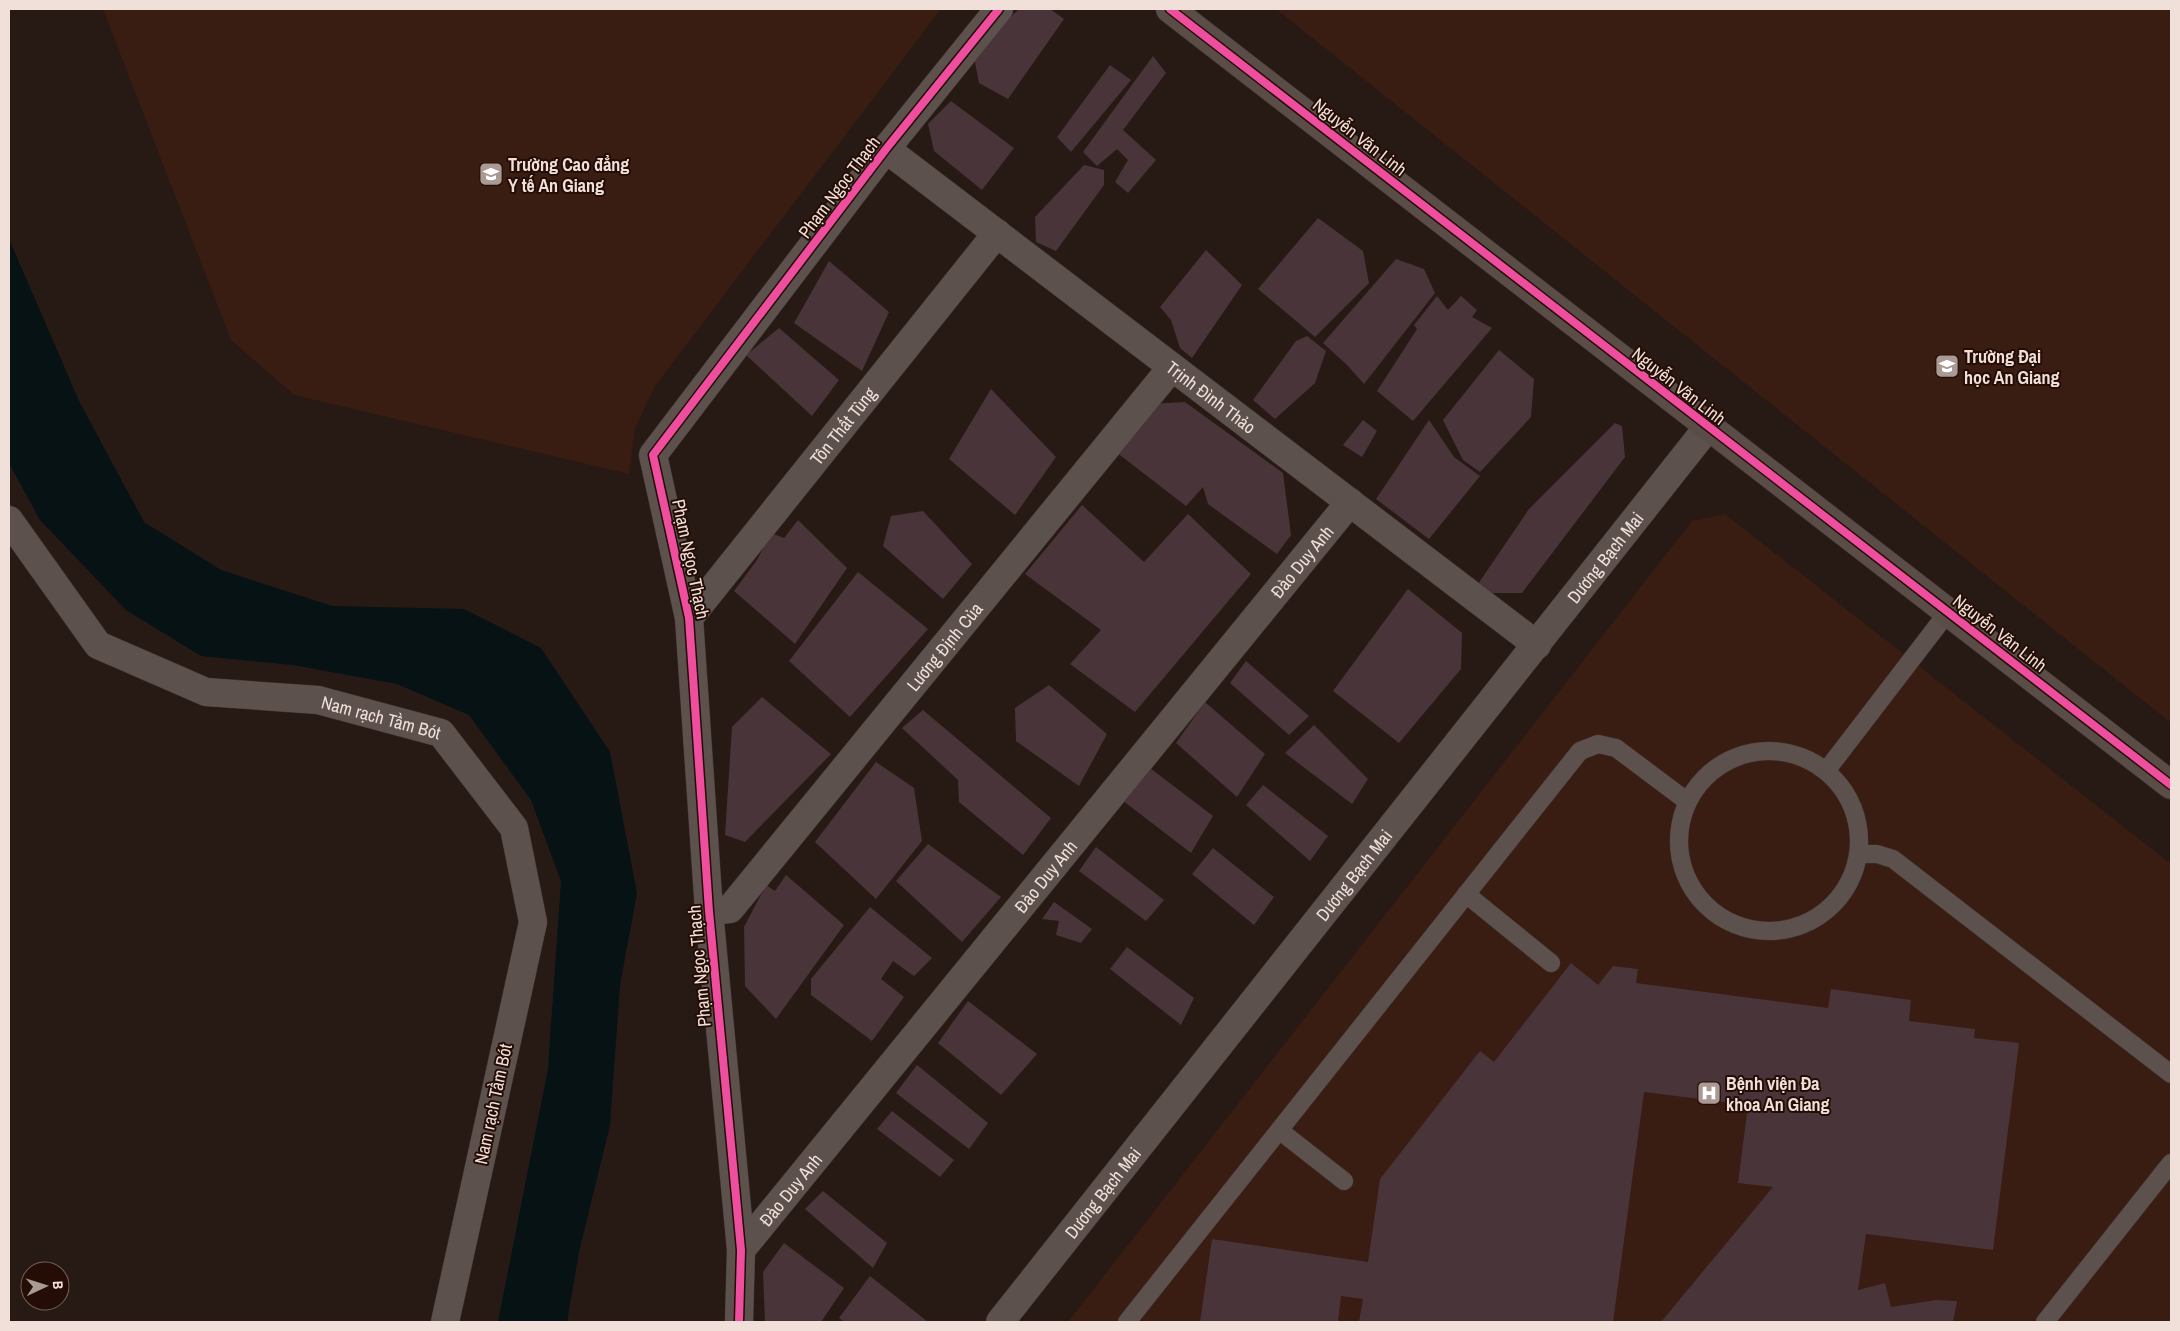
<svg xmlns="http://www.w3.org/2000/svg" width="2180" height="1331" font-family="'Archivo Narrow',sans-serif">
	<rect width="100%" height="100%" fill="#271a15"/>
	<path fill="#391c12" d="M103,9H941L655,386L635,428L629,474L294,395L231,340Z
		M1276,9H2171V723Z
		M1725,514L2171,864V1322H1068L1692,521Z"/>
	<path fill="#061214" d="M9,239L80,403L144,522L221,570L332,606L464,609L541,648L610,752L637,893L620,985L610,1125L579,1252L567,1322H498L548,1069L561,881L531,800L469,715L397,684L293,665L201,656L126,610L40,520L9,463Z"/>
	<path fill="#493439" d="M1019,9H1050L1064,19L1008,99L979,83L973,52Z
		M1153,56L1166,73L1123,130L1156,160L1128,193L1115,182L1128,160L1117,149L1097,166L1083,152Z
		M1110,65L1131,80L1071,152L1057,137Z
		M951,101L1014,148L982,190L934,151L928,124Z
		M1084,165L1104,170V185L1056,251L1036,242L1035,217Z
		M1318,218L1363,251L1369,283L1315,337L1258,289Z
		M1206,250L1242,285L1192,358L1180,348L1171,320L1160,307Z
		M1396,259L1424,269L1435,293L1364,384L1347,365L1323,343Z
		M829,261L889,312L862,371L794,323Z
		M1437,296L1448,310L1461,296L1477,310L1472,317L1492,328L1413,421L1377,391L1417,329L1414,325Z
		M779,328L839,380L812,416L746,355Z
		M1307,336L1326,351L1315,383L1275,419L1253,400L1296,341Z
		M1499,350L1534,379L1531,417L1480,472L1463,460L1443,420Z
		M991,389L1056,457L1015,515L949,459Z
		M1185,402L1283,473L1291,535L1277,554L1208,504L1203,487L1186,506L1116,452L1148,404Z
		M1363,420L1377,431L1362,457L1343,445Z
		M1429,420L1454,457L1480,476L1429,539L1376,499Z
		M1615,423L1622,426L1625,457L1522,593H1489L1478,584L1529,509Z
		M1082,505L1144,562L1188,514L1251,574L1135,712L1070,664L1101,630L1025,574Z
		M923,511L972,564L943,599L883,546L891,516Z
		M798,520L847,568L795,644L734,591L757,560L771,533L784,538Z
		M858,572L928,629L850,717L789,661Z
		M1408,589L1462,633L1461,669L1399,743L1333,691Z
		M1246,661L1309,716L1289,735L1230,683Z
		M1049,685L1107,734L1079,786L1016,741L1015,708Z
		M762,697L831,754L745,842L725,835L732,727Z
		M1205,702L1265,754L1237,797L1176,743Z
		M923,710L1051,818L1023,855L959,802L958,780L902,728Z
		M1314,725L1368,779L1352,804L1285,753Z
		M876,762L914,788L922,841L876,899L815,842Z
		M1150,768L1213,816L1191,853L1122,800Z
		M1263,785L1328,836L1310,861L1246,805Z
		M928,844L1001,897L962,942L896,881Z
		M1096,847L1164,900L1146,921L1079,871Z
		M1213,848L1274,897L1254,925L1192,874Z
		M786,875L844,925L776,1019L745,986L744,927L766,885L775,891Z
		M1054,902L1092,929L1081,943L1056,935L1059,921L1042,919Z
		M870,907L932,958L914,976L893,961L881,979L904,997L872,1041L811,995V979Z
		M1127,947L1194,998L1181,1025L1110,969Z
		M1571,963L1598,985L1613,966L1638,969L1636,983L1828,1008L1831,989L1911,1000L1909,1021L1975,1029L1974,1038L2019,1043L1993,1250L1866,1234L1858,1290L1885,1283L1891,1307L1936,1300L1957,1301L1953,1322H1661L1773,1187L1738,1183L1748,1105L1644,1092L1613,1322H1359L1363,1299L1341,1296L1338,1322H1200L1212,1239L1368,1262L1380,1179L1480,1051L1494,1062Z
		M968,1001L1037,1054L1001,1095L938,1043Z
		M917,1065L988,1123L969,1149L896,1093Z
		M892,1111L954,1160L940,1177L877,1129Z
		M823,1191L887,1243L873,1268L805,1209Z
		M784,1243L844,1288L821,1322H765L763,1272Z
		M870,1276L928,1322H844L839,1318Z"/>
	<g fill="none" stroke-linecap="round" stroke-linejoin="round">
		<g stroke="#403532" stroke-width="19">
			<path id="lane" d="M1679 841a90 90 0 1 1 180 0a90 90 0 1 1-180 0Z
				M1826,771L1948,612
				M1859,854H1877L1893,859L2171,1074
				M1466,894L1551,963
				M1279,1130L1344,1181
				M1127,1322L1580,751L1598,744L1616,748L1688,802
				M2045,1322L2171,1163"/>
		</g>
		<g stroke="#403532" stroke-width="29">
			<g id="street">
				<path id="s1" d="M886,149L1537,645"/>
				<path id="s2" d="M9,520L98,645L206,692L318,700L441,733L514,828L533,922L445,1322"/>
				<path id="s3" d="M689,618L997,233"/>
				<path id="s4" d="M709,911L730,909L1172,367"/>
				<path id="s5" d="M741,1250L1350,502"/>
				<path d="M739,1322L741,1250L709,911L689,618L653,455L886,149L999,9"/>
				<path id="s6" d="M1000,1322L1708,427"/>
			</g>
		</g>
		<g stroke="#403532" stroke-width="29">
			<path id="secondary" d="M1170,9L2171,785"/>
		</g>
		<use href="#lane" stroke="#5c514d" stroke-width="18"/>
		<use href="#street" stroke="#5c514d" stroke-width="28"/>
		<use href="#secondary" stroke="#5a4d48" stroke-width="28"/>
		<g stroke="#240d05" stroke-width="11">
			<path id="cycleway" d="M1170,9L2171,785
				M739,1322L741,1250L709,911L689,618L653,455L886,149L999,9"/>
		</g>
		<use href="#cycleway" stroke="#ef4d9e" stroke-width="8"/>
	</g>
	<defs>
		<g id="university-square" transform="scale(1.25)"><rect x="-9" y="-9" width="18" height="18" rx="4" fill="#aa9a94" stroke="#240d05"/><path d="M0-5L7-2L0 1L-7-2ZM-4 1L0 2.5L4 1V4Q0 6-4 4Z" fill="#fff"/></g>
		<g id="hospital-square" transform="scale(1.25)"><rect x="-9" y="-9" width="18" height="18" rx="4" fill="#aa9a94" stroke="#240d05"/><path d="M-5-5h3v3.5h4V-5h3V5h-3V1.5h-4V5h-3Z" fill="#fff"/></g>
	</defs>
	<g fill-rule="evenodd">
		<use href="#university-square" x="491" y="174"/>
		<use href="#university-square" x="1947" y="366"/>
		<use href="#hospital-square" x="1709" y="1093"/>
	</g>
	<g text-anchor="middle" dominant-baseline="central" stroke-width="4" stroke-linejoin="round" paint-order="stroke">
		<g font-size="18" fill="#f1dfd9" stroke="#240d05">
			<text transform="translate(1360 137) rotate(38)">Nguyễn Văn Linh</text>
			<text transform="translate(839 187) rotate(-53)">Phạm Ngọc Thạch</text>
			<text transform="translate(1679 386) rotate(38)">Nguyễn Văn Linh</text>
			<text stroke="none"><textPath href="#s1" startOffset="409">Trịnh Đình Thảo</textPath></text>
			<text stroke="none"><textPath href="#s3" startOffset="246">Tôn Thất Tùng</textPath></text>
			<text stroke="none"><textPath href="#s6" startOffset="975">Dương Bạch Mai</textPath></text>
			<text transform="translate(691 559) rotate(78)">Phạm Ngọc Thạch</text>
			<text stroke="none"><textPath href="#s5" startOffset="888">Đào Duy Anh</textPath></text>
			<text transform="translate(2000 633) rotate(38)">Nguyễn Văn Linh</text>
			<text stroke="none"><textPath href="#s4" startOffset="360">Lương Định Của</textPath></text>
			<text stroke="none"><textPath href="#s2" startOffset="449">Nam rạch Tầm Bót</textPath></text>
			<text stroke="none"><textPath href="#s6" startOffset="570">Dương Bạch Mai</textPath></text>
			<text stroke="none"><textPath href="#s5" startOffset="482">Đào Duy Anh</textPath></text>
			<text transform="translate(699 966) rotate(-95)">Phạm Ngọc Thạch</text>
			<text transform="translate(493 1104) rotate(-78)">Nam rạch Tầm Bót</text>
			<text stroke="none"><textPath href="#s5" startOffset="78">Đào Duy Anh</textPath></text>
			<text stroke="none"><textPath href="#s6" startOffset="165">Dương Bạch Mai</textPath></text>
		</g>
		<g font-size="18" font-weight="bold" fill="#f1dfd9" stroke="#240d05" text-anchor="start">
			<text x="508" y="164">Trường Cao đẳng<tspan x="508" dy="21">Y tế An Giang</tspan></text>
			<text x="1964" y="356">Trường Đại<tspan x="1964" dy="21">học An Giang</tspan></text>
			<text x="1726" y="1083">Bệnh viện Đa<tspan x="1726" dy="21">khoa An Giang</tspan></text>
		</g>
	</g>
	<rect width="2180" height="1331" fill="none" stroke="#f1dfd9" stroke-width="20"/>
	<g transform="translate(45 1286) rotate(86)"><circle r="24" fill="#240d05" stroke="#76615a"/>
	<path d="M0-4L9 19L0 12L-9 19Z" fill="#aa9a94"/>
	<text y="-8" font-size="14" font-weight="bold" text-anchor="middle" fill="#f1dfd9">B</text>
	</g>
</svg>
